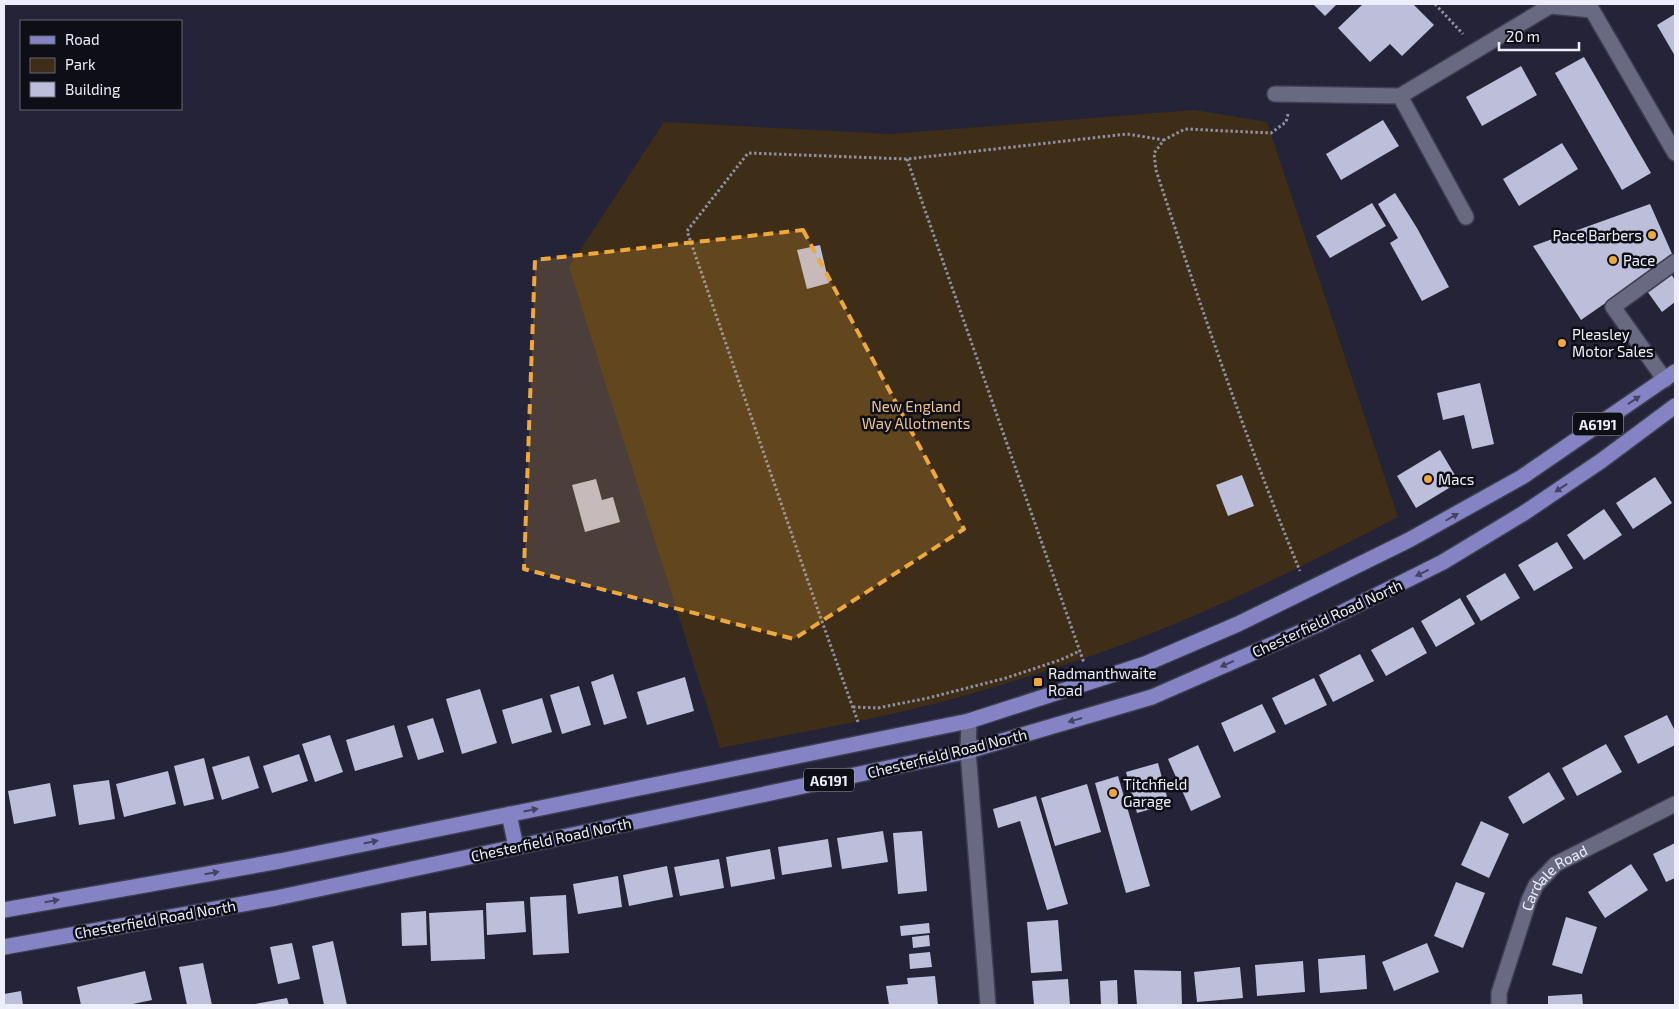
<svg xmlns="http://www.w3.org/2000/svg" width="1679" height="1009" font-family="'Exo 2',sans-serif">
	<rect width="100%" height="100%" fill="#242338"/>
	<path fill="#3e2d17" d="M1194,110L1267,122L1398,517C1296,570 1192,622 1082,659C1044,672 1005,684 967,695C886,718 802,732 720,748L569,267L664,122L890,134Z"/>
	<path fill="#bdbeda" d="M1313,4H1337L1325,16Z
		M1363,4H1413L1434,25L1402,56L1390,44L1370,62L1338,28Z
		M1675,14V56L1657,25Z
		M1584,57L1651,173L1622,190L1555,73Z
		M1521,66L1537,95L1482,126L1466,97Z
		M1383,120L1399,146L1341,180L1326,154Z
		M1562,143L1578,169L1519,206L1503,179Z
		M1395,193L1417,228L1449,287L1422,301L1390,243L1398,238L1378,204Z
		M1372,203L1386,226L1330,258L1316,236Z
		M1650,204L1673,256L1581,320L1533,246Z
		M820,245L829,283L807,289L797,250Z
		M1671,274L1675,280V302L1662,312L1647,291Z
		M1480,383L1494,444L1472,449L1464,415L1443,420L1437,393Z
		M1440,450L1459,482L1416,508L1397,476Z
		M1242,475L1254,506L1228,516L1216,485Z
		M1655,477L1672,503L1633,529L1616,503Z
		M596,479L602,500L613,497L620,522L585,532L572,485Z
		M1604,509L1622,535L1584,560L1567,535Z
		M1557,542L1573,568L1534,591L1518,565Z
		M1505,573L1520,598L1481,621L1466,596Z
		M1460,598L1475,624L1436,647L1421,621Z
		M1413,627L1427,653L1386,676L1371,650Z
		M1360,654L1374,681L1333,702L1319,675Z
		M613,674L627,718L604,725L591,682Z
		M685,677L694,711L647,725L637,692Z
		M1314,678L1327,705L1285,725L1272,698Z
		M579,686L591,725L562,734L550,695Z
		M480,689L497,743L462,754L446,699Z
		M542,698L552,732L512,744L502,710Z
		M1262,704L1276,732L1234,752L1221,723Z
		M1667,715L1675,731V745L1638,764L1624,736Z
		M433,718L444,752L418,760L407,726Z
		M394,725L403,757L355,771L346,740Z
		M330,735L343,772L315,782L302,744Z
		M1606,744L1622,772L1577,796L1562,768Z
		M1198,745L1221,797L1191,811L1168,759Z
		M299,754L308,781L272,793L263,766Z
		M249,756L259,788L222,800L212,767Z
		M204,758L214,799L184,806L174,766Z
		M1158,763L1169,804L1137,813L1126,772Z
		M168,771L176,804L124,817L116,784Z
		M1549,772L1565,799L1523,824L1508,797Z
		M1118,776L1150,886L1126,893L1095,783Z
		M109,780L115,819L79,825L73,785Z
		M50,783L56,816L14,824L8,791Z
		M1087,784L1101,832L1055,846L1041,798Z
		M1036,796L1068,904L1047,910L1020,821L998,828L993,809Z
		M1481,821L1509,834L1489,878L1461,865Z
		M883,831L888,862L842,869L837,838Z
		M922,831L927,891L898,894L893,833Z
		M828,839L832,867L782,875L778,847Z
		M1675,843V878L1666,882L1653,854Z
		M770,849L775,879L731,887L726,857Z
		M719,859L724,888L680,896L674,867Z
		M1631,864L1648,890L1605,918L1588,892Z
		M667,866L673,897L629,906L623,875Z
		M618,876L622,907L578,914L573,884Z
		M1456,882L1485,893L1463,948L1434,936Z
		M566,895L569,953L533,955L530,897Z
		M524,901L526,932L487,935L486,903Z
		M483,910L485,959L431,961L429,913Z
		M426,911L427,945L402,946L401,913Z
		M1566,917L1597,927L1582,974L1552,965Z
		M1058,920L1062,971L1031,973L1027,922Z
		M929,923L930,933L901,936L900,926Z
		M929,935L930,946L913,948L912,937Z
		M333,941L347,1005H324L312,946Z
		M292,943L300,979L278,984L270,947Z
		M1427,943L1439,972L1394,991L1382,962Z
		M930,952L932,967L910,969L909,954Z
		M1365,955L1367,989L1320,993L1318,959Z
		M1303,961L1305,992L1257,996L1255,965Z
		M203,963L212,1005H187L179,967Z
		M1240,967L1243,998L1197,1002L1194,972Z
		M1134,970L1181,971L1182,1005H1137Z
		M145,971L152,1000L128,1005H81L77,987Z
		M935,976L938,1005H889L886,986L908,984L907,978Z
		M1068,979L1070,1005H1034L1032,981Z
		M1117,980L1118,1005H1101L1100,981Z
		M21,991L23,1005H4V994Z
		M1582,994L1583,1005H1548V996Z
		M287,998L289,1005H255V1004Z"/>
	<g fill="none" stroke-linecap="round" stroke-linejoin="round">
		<g stroke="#3e3e50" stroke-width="18">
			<path id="service" d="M1665,380L1613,307L1675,262"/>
		</g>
		<g stroke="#3e3e50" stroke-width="18">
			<g id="minor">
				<path d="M1275,94L1400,96L1550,6L1592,10L1675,153"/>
				<path d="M1400,96L1466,217"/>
				<path d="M969,721L968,751L988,1005"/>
				<path id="s1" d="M1499,1005V993L1529,900L1536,885L1556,864L1675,804"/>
			</g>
		</g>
		<g stroke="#3e3e50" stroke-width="18">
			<path id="primary" d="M509,814L516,847
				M4,910L280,861L969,721L1145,664L1238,624L1409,540L1522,477L1675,372
				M4,947L276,898L968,751L1152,697L1319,624L1443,562L1524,513L1601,461L1675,406"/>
		</g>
		<path stroke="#8f8fa1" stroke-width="3" stroke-dasharray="2.5 2.5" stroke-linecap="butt" d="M1435,4L1463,34
			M1288,114L1286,122L1271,133L1185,129L1164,140L1154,153L1156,170C1200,305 1246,440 1300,571
			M907,159L1084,663
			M853,707L878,708L928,698L1006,678L1060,660L1080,651
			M858,722L819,613L687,231L748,153L907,159L1127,134L1164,140"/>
		<use href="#service" stroke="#696982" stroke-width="15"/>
		<use href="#minor" stroke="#696982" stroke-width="15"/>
		<use href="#primary" stroke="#8683c4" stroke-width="15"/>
	</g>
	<defs><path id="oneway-solid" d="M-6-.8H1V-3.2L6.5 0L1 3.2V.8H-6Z" transform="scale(1.25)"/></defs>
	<g fill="#444365">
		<use href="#oneway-solid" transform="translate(1634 400) rotate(-34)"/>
		<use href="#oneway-solid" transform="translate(1561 488) rotate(146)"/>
		<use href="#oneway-solid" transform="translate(1452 517) rotate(-30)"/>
		<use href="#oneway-solid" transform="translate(1422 573) rotate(154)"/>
		<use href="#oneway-solid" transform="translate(1227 664) rotate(156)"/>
		<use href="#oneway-solid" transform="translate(1075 720) rotate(164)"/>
		<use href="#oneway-solid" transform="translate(531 810) rotate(-11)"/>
		<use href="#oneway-solid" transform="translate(371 842) rotate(-12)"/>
		<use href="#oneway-solid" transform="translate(212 873) rotate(-10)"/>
		<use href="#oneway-solid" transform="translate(52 901) rotate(-10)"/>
	</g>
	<path fill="#eea83c" fill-opacity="0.2" stroke="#eea83c" stroke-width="4" stroke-dasharray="10 6" stroke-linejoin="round" d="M803,230L964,529L794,639L524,569L535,260Z"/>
	<g fill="#eea83c" stroke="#0e0e17" stroke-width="2">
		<circle cx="1652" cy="235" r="5"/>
		<circle cx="1613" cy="260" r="5"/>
		<circle cx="1562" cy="343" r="5"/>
		<circle cx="1428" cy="479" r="5"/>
		<rect x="1033" y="677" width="10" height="10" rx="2.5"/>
		<circle cx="1113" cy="793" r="5"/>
	</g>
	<g text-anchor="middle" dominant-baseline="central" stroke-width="5" stroke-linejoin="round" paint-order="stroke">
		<g fill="#0e0e17" stroke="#aaaab7" stroke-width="1">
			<rect x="1573" y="412.5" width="50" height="23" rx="4"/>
			<rect x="804" y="768.5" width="50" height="23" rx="4"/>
		</g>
		<g font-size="14" font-weight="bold" fill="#ededfc">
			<text x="1598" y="424">A6191</text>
			<text x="829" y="780">A6191</text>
		</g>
		<g font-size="15" fill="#ededfc" stroke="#0e0e17" text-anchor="start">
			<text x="1642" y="235" text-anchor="end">Pace Barbers</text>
			<text x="1623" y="260">Pace</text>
			<text x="1572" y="334">Pleasley<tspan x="1572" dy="17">Motor Sales</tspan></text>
			<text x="1438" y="479">Macs</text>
			<text x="1048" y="673">Radmanthwaite<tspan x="1048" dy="17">Road</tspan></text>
			<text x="1123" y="784">Titchfield<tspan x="1123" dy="17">Garage</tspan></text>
		</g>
		<g font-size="15" fill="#f0c58c" stroke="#0e0e17">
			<text x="916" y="406">New England<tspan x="916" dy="17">Way Allotments</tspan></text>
		</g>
		<g font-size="15" fill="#ededfc" stroke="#0e0e17">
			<text transform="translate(1327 618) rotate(-25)">Chesterfield Road North</text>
			<text transform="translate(947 753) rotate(-14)">Chesterfield Road North</text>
			<text transform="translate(551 839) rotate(-12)">Chesterfield Road North</text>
			<text stroke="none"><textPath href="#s1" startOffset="144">Cardale Road</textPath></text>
			<text transform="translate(155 919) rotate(-10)">Chesterfield Road North</text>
		</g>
	</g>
	<rect width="1679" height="1009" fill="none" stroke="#ededfc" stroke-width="10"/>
	<rect x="20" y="20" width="162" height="90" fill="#0e0e17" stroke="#676773"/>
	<rect x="30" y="36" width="25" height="8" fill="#8683c4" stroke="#676773"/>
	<text x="65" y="45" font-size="15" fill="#ededfc">Road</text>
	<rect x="30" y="58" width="25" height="15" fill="#3e2d17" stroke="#676773"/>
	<text x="65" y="70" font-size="15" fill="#ededfc">Park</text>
	<rect x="30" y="82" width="25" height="15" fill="#bdbeda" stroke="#676773"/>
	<text x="65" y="95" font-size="15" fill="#ededfc">Building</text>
	<path d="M1499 42v8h80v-8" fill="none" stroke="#ededfc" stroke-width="2.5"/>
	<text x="1506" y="42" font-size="15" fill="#ededfc" stroke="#0e0e17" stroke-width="4" paint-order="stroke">20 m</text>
</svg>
